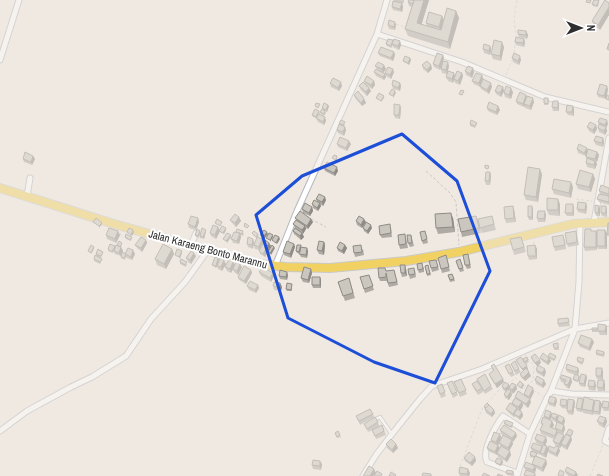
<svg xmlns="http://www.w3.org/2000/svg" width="609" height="476" font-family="'Archivo Narrow',sans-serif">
	<rect width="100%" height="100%" fill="#efe9e1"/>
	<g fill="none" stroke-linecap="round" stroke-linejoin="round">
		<g stroke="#b4b7c1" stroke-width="4.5">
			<path id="service" d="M374,420L380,417L391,433"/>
		</g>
		<g stroke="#b4b7c1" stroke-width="7">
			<path id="minor" d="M377,34L462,62L545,97L609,112
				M0,60L19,0
				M27,196L30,178
				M594,222L609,138
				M191,245L196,233
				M275,266L297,211L377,34L387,0
				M551,391L572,394L609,395
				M609,428L605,441L609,443
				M0,431L27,411L71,387L92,377L126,356L151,319L185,282L208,250
				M517,473L487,462C481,451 496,425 503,416L530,434
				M363,476L376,455L392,434L420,399L432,386L482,369L575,329L609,323
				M517,476L530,434L547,398L551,391L575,329L579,282L580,223"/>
		</g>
		<g stroke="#c9c9c9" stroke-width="10">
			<path id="primary" d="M0,188L114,224L231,257L261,264L285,267L330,268L406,261L459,252L573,224L609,222"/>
		</g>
		<path stroke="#c9c9c9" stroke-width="1" stroke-dasharray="3 2" stroke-linecap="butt" d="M396,24L405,27
			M514,53L516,35L514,19L517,0
			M506,75L512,60
			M358,92L364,97
			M426,171L450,193L456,202L459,245
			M576,199L592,201
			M311,219L326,227
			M120,233L123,238
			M534,241V245
			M507,384L516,378L527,387
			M533,390L543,396
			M519,392L533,381L534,366L525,355
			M487,403L503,386
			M511,404L515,398
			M390,476L393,471
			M460,476L459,469L482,409L484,407
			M590,476L603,445"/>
		<use href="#service" stroke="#fff" stroke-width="2.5"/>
		<use href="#minor" stroke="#fff" stroke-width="5"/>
		<use href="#primary" stroke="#f2d163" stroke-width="8"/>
	</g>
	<path fill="#afaba4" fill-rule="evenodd" d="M393,0H404V3H402L403,7L402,12L393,10L392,7L394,1Z
		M409,0H429L421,24L427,26L426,23L442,16L444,20L456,11L459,18L450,49L408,36L405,29L412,7L409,6L408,2Z
		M599,2L598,7L593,6L592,4Z
		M609,3V15L600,30L594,26L592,21Z
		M388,25H396L395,30L389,29Z
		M526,31L528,35L527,39L519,37L518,34Z
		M524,39L525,42L524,47L516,45L515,42Z
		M393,40L400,41L401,45L399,50L393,47L392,45V48L387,46L386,44Z
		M490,46L491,49L490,55L484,53L483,49Z
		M504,47L501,61L493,59L491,54Z
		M394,52L395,55L393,61L380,56L378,53Z
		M443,55L444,58L443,61L449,66L447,74L442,73L441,69L443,62L440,70L434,67L433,64Z
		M410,58L411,60L409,65L404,62L403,61Z
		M512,58L521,60L519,65L513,62Z
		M422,65H431L432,69L428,73L423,69Z
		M375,66L386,69L383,73L377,69Z
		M473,68L474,72L472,78L466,75L465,71Z
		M374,72L385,74L386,77L384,80L376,76Z
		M394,72L391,79L386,76L385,73Z
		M462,73L463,76L460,85L455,83L454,80L453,83L448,81L446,77L455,75Z
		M482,75L483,79L482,81L492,87L489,94L481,89L480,87L474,84L472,81Z
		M364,81H374L375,85L372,89L365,84Z
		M330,83L342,86L339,91L331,87Z
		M400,83L401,86L400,91L393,89L392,85Z
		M359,86L369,88L371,91L367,96L361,90Z
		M503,87L504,91L501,97L496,94L495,91Z
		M608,89L606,99L598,97L597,94Z
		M513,92L511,99L505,97L504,93Z
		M354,95L364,99L366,103L362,106L355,98Z
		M548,98L549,100L548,105H544V103Z
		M516,101L534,102L531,110L525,108V106L524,107L517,104Z
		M558,101L559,105V111H553L552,107Z
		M328,105L329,106L327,112L325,111L326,113L324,116L321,114L320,112L322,109V108Z
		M498,106L500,110L497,115L488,111L487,108Z
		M401,108L400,119L395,118L394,115Z
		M574,109V116L568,115L566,112Z
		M319,111L320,113L319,114L325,117L326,121L324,125L318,122L316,118L313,117L312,115Z
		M598,122L608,124L606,128L607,131L605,135L599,132L598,128L599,125Z
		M339,123L345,124L344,127H345L346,130L344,136L338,133L337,130L340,125Z
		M477,123V124L475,128L470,126V124Z
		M596,125L597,129L594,134L589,131L587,127Z
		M603,138L604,142L603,147L596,145L594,141Z
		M337,144H351L347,151L338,147Z
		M587,148L588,151L597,152L599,155L597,162H596L597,164L595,169L587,167L586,163L587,159L586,157L587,153L586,156L578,153L577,149Z
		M33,156L35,159L32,165L24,162L23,159Z
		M324,168L338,171L335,176L325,171Z
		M490,172L491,176L490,185H486L485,181Z
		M542,174L538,202L526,200L524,195Z
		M593,174L595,179L591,192L578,189L576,184Z
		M573,187L571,198L554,194L552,189Z
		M609,188V205L599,202L597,199L600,194L599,191Z
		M316,199L326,200L323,206L320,204L321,206L318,211L313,208L312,204L317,201Z
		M560,204V216L549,215L547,210Z
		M587,206L586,214L578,212L577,209Z
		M599,206L600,209V216H596L595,213Z
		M312,207L313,211L310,216L303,213L302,209Z
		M574,208V216H567L565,213Z
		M514,209L516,222L506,223L505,219Z
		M607,209V217L602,216L601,213Z
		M533,210V220H529L528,217Z
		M546,215L545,222H538L537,218Z
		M476,216L478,221L481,233L462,237L461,232Z
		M492,216L496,230L482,233L480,228Z
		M239,217L241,221L236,227L232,223L230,220Z
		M198,218L199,222L196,230L189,228L188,224Z
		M295,218L311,219L313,222L308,229L306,228V229L303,234L301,232L302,233L304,237L301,240L294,234L293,231L295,228L293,224L296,220Z
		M453,218L455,232L438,234L436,228Z
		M356,221L366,222L362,228L357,225Z
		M218,227L220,230H226L224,234L220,232V231L216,239L211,236L210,233Z
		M363,228H372L368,234L364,231Z
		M391,228L392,237L382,238L380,235Z
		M591,229V231H596L597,235L607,233V249H598L597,246V250L585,251L584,247Z
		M206,231L204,239L200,238V234L199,238L196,237L195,235L201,232Z
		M576,231L577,235L579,245L568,247L567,244Z
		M236,232L244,233L243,236L240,235L241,237L239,244L233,243L231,239Z
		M252,233L258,234L259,236L258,237L262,239L263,242L269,243L271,246L265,257L260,254L259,250L255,249L254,245L257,238L253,235Z
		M426,234L428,243L423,244L422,241Z
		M106,235H120L116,243L107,239Z
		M411,235L414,246L410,247L408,243Z
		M125,237L132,238L131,241L126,239Z
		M521,237L526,252L514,255L513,250Z
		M406,238L408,248L400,249L399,245Z
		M565,239L566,249L555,251L554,247Z
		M146,240L147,243L142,252L137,248L135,245Z
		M254,242L253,249L248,247L247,244Z
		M324,242L325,245L324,255L319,254L317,250Z
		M294,244L295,247L291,258L284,255L283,252Z
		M122,245L121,247L123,251L121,256L115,254L114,251L115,250L113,253L108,251V249L115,246V248Z
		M301,245V247L308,251L307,258L301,257L299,253H297L296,251Z
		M345,245L347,248L344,254L338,251L337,248Z
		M535,245L537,249V259L529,260L528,256Z
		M172,249L174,254L166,269L157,265L155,259Z
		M363,249L364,255L355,257L354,253Z
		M103,253L101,258L96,256V254Z
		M126,254H135L132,260L127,258L126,257L125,260L121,258V257Z
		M446,255L450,271L442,273L441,269Z
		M196,256L191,264L188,262L186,258Z
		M469,258L471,268L467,269L465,265Z
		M94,259H102V260L100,264L94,261Z
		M460,259L464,271L460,272L456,261Z
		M219,260L217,265L226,264L222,271L218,269L217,266L216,268L213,266L212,265Z
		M180,262L187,264L186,267L180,264Z
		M233,262L235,265L242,267L238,275L234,272L233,269L231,273L227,271L225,267Z
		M437,263L439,270L432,272L431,268Z
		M428,265L431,275L427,276L425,266Z
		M424,267V272L419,273L418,270Z
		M311,269L312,273L309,283L303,282L301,278Z
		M406,269L407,276L402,277L401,273Z
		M251,270L252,273L246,284L239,280L238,277Z
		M394,270L398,285L389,287L387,281H380L379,278L386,271Z
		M415,271L416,277L410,279L409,275Z
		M259,272L274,276L271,282L261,276Z
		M452,274L455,281L450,282L448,275Z
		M288,275L287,280L280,279L279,276Z
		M369,275L374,290L365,293L360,277Z
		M320,277L321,280V288H313L312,285Z
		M349,278L355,298L345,301L338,282Z
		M280,283L282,287L281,291L274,290L273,286Z
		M292,284V291H287L286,289Z
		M258,285L259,288L256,293L249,290L247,286Z
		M568,318L570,326L559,327L558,324Z
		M606,325L607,328V335H600L598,331Z
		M598,329V332H592V330Z
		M594,342L590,351L580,347L578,343Z
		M558,343L559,350H554V348Z
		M604,352L605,353L604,357L596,355V353Z
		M556,356V358L554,361L550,359L551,361L548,365L542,361L540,358Z
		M527,357L529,362L526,364L528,369L527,370L531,376L525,381L521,377L520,374L523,371L518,364L516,360L523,359Z
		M531,357L541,363L538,365L546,372L544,377L537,373L536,370L538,365L537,366L532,360Z
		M577,360L584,361L582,365L577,362Z
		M511,364L519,369L521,372L516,375Z
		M491,366L503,379L504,382L497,388L490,377L489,374L493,371Z
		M505,366L513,372L515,375L511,377Z
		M578,368L579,371L578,375L580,377L578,382L574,381L573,379L575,375L567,372L566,369Z
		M603,372V380L597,379L596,376Z
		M586,375L587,378L585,387L580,386L579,383Z
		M560,378H571L572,382L569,389L566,387L564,384L565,383L561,382Z
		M461,379L467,394L460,397L454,382Z
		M477,379L491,386L493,389L485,394L478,382Z
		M535,380L546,384L543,388L536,384Z
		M452,381L458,395L453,398L447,383Z
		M442,384L446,396L441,398L437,386Z
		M472,384L482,388L483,392L478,395L473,387Z
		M605,384V391H598L597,387Z
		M509,385L510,386L516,385L517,389L513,394L511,392L512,395L509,400L505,398L504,394L506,392L503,390L502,386Z
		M596,385L595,391L589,390L588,386Z
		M534,392L530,400L531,402L528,408L523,404V406L520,411L522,412L523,416L520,420L516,417L515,416L514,417L508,412L506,409L512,405V403L515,398V397L525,396L524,394Z
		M589,399L594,403L600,401L602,404L600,415L594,414V412L593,415L583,413V410L582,412L577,411L576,408L583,402Z
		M567,400L568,401L574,400L575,403L573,415L568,414L567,411V409L562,408L560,405Z
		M557,401L555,407L549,405L548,402Z
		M609,402V411H604L602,407Z
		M484,407L494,410L495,413L492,417L486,413Z
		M551,412L552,415H558V417L564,418L565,421L564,425L565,429L563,434L558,432L564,437L567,435L566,434L573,431V433L571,437L572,440L567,450L562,447V445L560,448L555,445L553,441L554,439L541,434L540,430L542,426L541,423L545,418L544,416ZM551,418L552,420L557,423V422L555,428L556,430L552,428L554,425L552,421L550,420Z
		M373,414L374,417L360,425L356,416Z
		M606,418L607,422L604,428L599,425L597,421Z
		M378,422L379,426L373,429L382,425L386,435L376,439L372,430L368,432L364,424Z
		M504,423L513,425L512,428L505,425Z
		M500,430L517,436L513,442L512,441L513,444L509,451L511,455L507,462L498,457L497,454V455L488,451L487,448L491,442V440L501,437L508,438L501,434ZM499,443L500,446L501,447L499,449L498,445Z
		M338,431L341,437L337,438L335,433Z
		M546,437L547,441L545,445L548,448L560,451L557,457L549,453L548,451L546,458L542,456L541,455L537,454V456L546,460L547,464L543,472L536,468V469L535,473L536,476H525L524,475L526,471L524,467L532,465V464L534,458L530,457V455L532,451L531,448L542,447L543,446L536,443L535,439Z
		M386,444H396L398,448L393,453L387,448Z
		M475,457L476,461L472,466L465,461L464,458Z
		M502,460L503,462L501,466L496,464L495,462Z
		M322,464L321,470L313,469L312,465Z
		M513,471L514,473L513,476L507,475L506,473Z
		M565,471L578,475L577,476H568V475L566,474Z
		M459,473H470L469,476H460Z"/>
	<path fill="#8e8b86" d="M424,0H429L420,30L417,23Z
		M402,3L403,7L402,12L400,9Z
		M609,7V15L600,30L598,25Z
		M456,11L459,18L450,49L448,42Z
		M442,16L444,21L441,32L439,27Z
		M395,22L396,25L395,30L394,27Z
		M526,31L528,35L527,39L526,35Z
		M524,39L525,42L524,47L523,43Z
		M400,41L401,45L399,50L398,46Z
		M502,42L504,47L501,61L500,56Z
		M490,46L491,49L490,55L489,51Z
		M394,52L395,55L393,61L391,58Z
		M443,55L444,58L440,70L439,66Z
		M520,56L521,60L519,65L518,61Z
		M410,58L411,60L409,65L408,63Z
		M448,62L449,66L447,74L446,70Z
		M384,65L386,69L383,73L382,69Z
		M431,65L432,69L428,73L427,70Z
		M473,68L474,72L472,78L470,74Z
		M393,69L394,72L391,79L390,75Z
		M454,73L455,76L454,79V80L453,83L452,79Z
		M462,73L463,76L460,85L458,81Z
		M385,74L386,77L384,80L383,77Z
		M482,75L483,79L480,87L479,83Z
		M374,81L375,85L372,89L371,85Z
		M341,82L342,86L339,91L338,88Z
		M400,83L401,86L400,91L398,88Z
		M491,83L492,87L489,94L487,90Z
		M607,86L608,89L606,99L604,96Z
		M503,87L504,91L501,97L500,93Z
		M369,88L371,91L367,96L366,92Z
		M511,88L513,92L511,99L509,95Z
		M395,91L396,93L393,98V96Z
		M526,95L528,98L524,104L525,106L524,107L523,104Z
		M384,96V98L381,102V101Z
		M533,98L534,102L531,110L530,106Z
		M364,99L366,103L362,106L361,103Z
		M558,101L559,105V111L558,108Z
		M328,105L329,106L327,112L326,110Z
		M400,105L401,108L400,119L399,115Z
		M498,106L500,110L497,115L496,112Z
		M573,106L574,109V116L572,112Z
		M325,117L326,121L324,125L323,122Z
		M607,120L608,124L606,128L605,125Z
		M596,125L597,129L594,134L593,130Z
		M345,127L346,130L344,136L343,132Z
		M606,127L607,131L605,135L604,131Z
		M603,138L604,142L603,147L602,143Z
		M349,141L351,144L347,151L346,148Z
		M587,148L588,151L586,156L584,153Z
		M597,152L599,155L597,162L595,159Z
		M33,156L35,159L32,165L31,162Z
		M595,161L597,164L595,169L594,165Z
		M337,167L338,171L335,176L334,173Z
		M540,169L542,174L538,202L536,197Z
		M490,172L491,176L490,185L489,181Z
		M593,174L595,179L591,192L589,187Z
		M571,182L573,187L571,198L569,193Z
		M325,197L326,200L323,206L322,202Z
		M558,199L560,204V216L558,210Z
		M320,203L321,206L318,211L317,208Z
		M586,203L587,206L586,214L585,210Z
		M573,204L574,208V216L573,213Z
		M513,206L514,209L516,222L514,218Z
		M532,206L533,210V220L532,217Z
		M599,206L600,209V216L598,213Z
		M606,206L607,209V217L606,213Z
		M312,207L313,211L310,216L309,213Z
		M545,211L546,215L545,222L544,219Z
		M451,213L453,218L455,232L453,227Z
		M476,216L478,221L481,233L479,228Z
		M239,217L241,221L236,227L235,223Z
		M198,218L199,222L196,230L195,227Z
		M311,219L313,222L308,229L307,226Z
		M364,219L366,222L362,228L361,225Z
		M102,223V224L99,228V226Z
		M371,225L372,228L368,234L367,231Z
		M305,226L306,229L303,234L302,230Z
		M218,227L220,231L216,239L215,235Z
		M226,228V230L224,234L223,233Z
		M133,230L134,232L132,236L131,235Z
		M206,230V231L204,239L203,237Z
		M605,230L607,233V249L605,246Z
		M118,231L120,235L116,243L115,239Z
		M596,231L597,235V250L596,247Z
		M267,232L268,234L264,239L263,237Z
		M240,233L241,237L239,244L237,241Z
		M302,233L304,237L301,240L300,236Z
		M231,235V237L227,243L226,241Z
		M273,235V237L270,242V240Z
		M279,237L280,239L277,244L276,243Z
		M253,239L254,242L253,249L252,245Z
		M262,239L264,243L260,251L259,247Z
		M146,240L147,243L142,252L141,248Z
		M324,242L325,245L324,255L322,251Z
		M269,243L271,246L265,257L263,254Z
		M294,244L295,247L291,258L290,254Z
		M345,245L347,248L344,254L342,251Z
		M535,245L537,249V259L536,256Z
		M94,247V249L91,254V253Z
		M121,247L123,251L121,256L119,253Z
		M274,247L275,248L271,255L270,253Z
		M307,248L308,251L307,258L306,255Z
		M172,249L174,254L166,269L164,264Z
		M133,250L135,254L132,260L131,257Z
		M182,251V253L180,259L179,257Z
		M194,253L196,256L191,264L190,260Z
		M218,258L219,260L216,268V266Z
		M224,260L226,264L222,271L221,267Z
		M233,262L235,265L231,273L230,269Z
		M240,264L242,267L238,275L237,271Z
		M405,265L406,269L407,276L405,273Z
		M311,269L312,273L309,283L308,280Z
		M251,270L252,273L246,284L244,281Z
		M287,272L288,275L287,280L286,277Z
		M273,273L274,276L271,282L270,278Z
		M320,277L321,280V288L320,285Z
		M280,283L282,287L281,291L279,288Z
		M258,285L259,288L256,293L255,290Z
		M606,325L607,328V335L605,331Z
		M592,339L594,342L590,351L589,348Z
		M549,358L551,361L548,365L547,362Z
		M540,360L541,363L537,366L535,363Z
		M527,366L528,369L524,372L522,369Z
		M578,368L579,371L578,376L577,372Z
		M602,368L603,372V380L601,376Z
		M545,369L546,372L544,377L542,373Z
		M529,372L531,376L525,381L523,378Z
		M586,375L587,378L585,387L584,384Z
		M571,378L572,382L569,389L568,385Z
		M503,379L504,382L497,388L495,384Z
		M544,380L546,384L543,388L542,385Z
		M604,380L605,384V391L603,388Z
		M595,381L596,385L595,391L594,387Z
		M523,384L524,385L522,389L521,388Z
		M509,385L510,388L509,387V389L507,393L505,389Z
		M516,385L517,389L513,394L512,390Z
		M533,388L534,392L530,400L531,402L528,408L526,404L530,399L529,397Z
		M511,391L512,395L509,400L507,397Z
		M556,398L557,401L555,407L554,404Z
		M583,399L584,403L582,412L581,409Z
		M574,400L575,403L573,415L572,411Z
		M594,400L595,404L593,415L592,411Z
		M600,401L602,404L600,415L599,412Z
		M522,402L523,406L520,411L518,407Z
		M517,408L518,411L514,414L515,416L514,417L513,414Z
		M494,410L495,413L492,417L491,414Z
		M522,412L523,416L520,420L519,417Z
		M551,412L552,415L550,421L549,418Z
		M558,415L559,419L557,420V423L555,419Z
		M564,418L565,421L563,426L562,423Z
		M606,418L607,422L604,428L603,424Z
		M552,421L554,425L551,431L550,427Z
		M564,425L565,429L563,434L562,431Z
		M516,433L517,436L513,442L512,438Z
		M500,434L501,437L498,446L496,442Z
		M564,435L565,439L561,444L562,445L560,448L559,444Z
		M546,437L547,441L545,446L543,443Z
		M571,437L572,440L567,450L566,446Z
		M512,440L513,444L509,451L508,448Z
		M396,444L398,448L393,453L392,450Z
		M498,445L500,448L497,455L495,452Z
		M547,446L549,450H548V451L546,458L544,454Z
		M559,447L560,451L557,457L556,454Z
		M510,451L511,455L507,462L505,459Z
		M475,457L476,461L472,466L470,463Z
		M502,460L503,462L501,466L500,465Z
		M546,460L547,464L543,472L542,468Z
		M320,461L322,464L321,470L320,466Z
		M535,466L536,469L534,474L533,470Z
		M374,469L376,473L373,476H370Z
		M468,469L470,473L469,476H468L467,474Z
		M576,472L578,475L577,476H574Z"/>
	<path fill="#cbc7bf" stroke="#8e8b86" d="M409,0H414L413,4L408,2Z
		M414,0H424L417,23L441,30L447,8L456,11L448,42L405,29Z
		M587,0H591L590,3L586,2Z
		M594,0H599L597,6L592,4Z
		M605,0L609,3V7L598,25L592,21Z
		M393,1L402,3L400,9L392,7Z
		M429,12L442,16L439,27L426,23Z
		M389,20L395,22L394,27L388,25Z
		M518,30L526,31V35L518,34Z
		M516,37L524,39L523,43L515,42Z
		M388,39L393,40L391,46L386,44Z
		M394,39L400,41L398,46L392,44Z
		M494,40L502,42L500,56L491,54Z
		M609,43V50L607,49Z
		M484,44L490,46L489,51L483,49Z
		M381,47L394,52L391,58L378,53Z
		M437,53L443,55L439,66L433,64Z
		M514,53L520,56L518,61L512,58Z
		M405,56L410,58L408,63L403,61Z
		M427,61L431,65L427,70L422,65Z
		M443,61L448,62L446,70L441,69Z
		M378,62L384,65L382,69L375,66Z
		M468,66L473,68L470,74L465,71Z
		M388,67L393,69L390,75L385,73Z
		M376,69L385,74L383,77L374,72Z
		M448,71L454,73L452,79L446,77Z
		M457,71L462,73L458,81L454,79Z
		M476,73L482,75L479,83L472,81Z
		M367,76L374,81L371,85L364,81Z
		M333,78L341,82L338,88L330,83Z
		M483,79L491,83L487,90L480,86Z
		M393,80L400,83L398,88L392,85Z
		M363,82L369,88L366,92L359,86Z
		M600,84L607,86L604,96L597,94Z
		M498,85L503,87L500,93L495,91Z
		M506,86L511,88L509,95L504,93Z
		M392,89L395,91L393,96L389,94Z
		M461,90L464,91L462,95L459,94Z
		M358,91L364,99L361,103L354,95Z
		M520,92L526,95L523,104L516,101Z
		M379,93L384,96L381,101L376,98Z
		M607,95L609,96V100L606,99Z
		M527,96L533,98L530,106L524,104Z
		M544,98H548V104L544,103Z
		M553,101H558V108L552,107Z
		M489,102L498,106L496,112L487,108Z
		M316,103L320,104L318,108L315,106Z
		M324,103L328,105L326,110L322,108Z
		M394,104L400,105L399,115H394Z
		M567,105L573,106L572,112H566Z
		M315,109L319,111L316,117L312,115Z
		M322,109L325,111L324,114L320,112Z
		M319,114L325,117L323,122L316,118Z
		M600,118L607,120L605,125L598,122Z
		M341,120L345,122L343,125L339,123Z
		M471,120L477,123L475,126L470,124Z
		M590,122L596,125L593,130L587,127Z
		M339,124L345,127L343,132L337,130Z
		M599,124L606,127L604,131L598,128Z
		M596,136L603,138L602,143L594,141Z
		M340,137L349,141L346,148L337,144Z
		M579,144L587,148L584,153L577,149Z
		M588,149L597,152L595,159L586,157Z
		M25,152L33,156L31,162L23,159Z
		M334,155L337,156L336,160L332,158Z
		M587,158L595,161L594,165L586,163Z
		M327,162L337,167L334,173L324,168Z
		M485,165L489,166L488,169L485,168Z
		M528,167L540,169L536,197L524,195Z
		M580,170L593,174L589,187L576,184Z
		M486,172H490L489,181H485Z
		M554,179L571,182L569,193L552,189Z
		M601,185L609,188V194L599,191Z
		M319,194L325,197L322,202L316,199Z
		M599,194L609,196V202L597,199Z
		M547,198L558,199V210H547Z
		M314,200L320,203L317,208L312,204Z
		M578,202L586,203L585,210L577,209Z
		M305,203L312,207L309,213L302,209Z
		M566,204H573V213H565Z
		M595,205L599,206L598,213H595Z
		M513,206L514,218L505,219L504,207Z
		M528,206H532V217H528Z
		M601,206H606V213H601Z
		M300,211L311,219L307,226L295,218Z
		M538,211H545L544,219L537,218Z
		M451,213L453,227L436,228L435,214Z
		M235,214L239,217L235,223L230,220Z
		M191,216L198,218L195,227L188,224Z
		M359,216L364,219L361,225L356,221Z
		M476,216L479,228L461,232L458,219Z
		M492,216L494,224L480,228L478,219Z
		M96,218L102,223L99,226L93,222Z
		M217,219L222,222L220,226L215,223Z
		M296,220L305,226L302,230L293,224Z
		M366,222L371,225L367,231L363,228Z
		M245,223L249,226L247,228L244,226Z
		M608,223H609V235H607Z
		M390,224L391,233L380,235L379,226Z
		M213,225L218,227L215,235L210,233Z
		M222,226L226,228L223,233L219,231Z
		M109,228L118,231L115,239L106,235Z
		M129,228L133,230L131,235L127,232Z
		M202,228L206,230L203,237L200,236Z
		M295,228L302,233L300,236L293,231Z
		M197,229L200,231L198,236L195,235Z
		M237,229L243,231L242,234L236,232Z
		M585,229H591V231H596V247H584Z
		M264,230L267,232L263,237L260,235Z
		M597,230H605V246H597Z
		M254,231L258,234L256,237L252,233Z
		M425,231L427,239L422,241L420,232Z
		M576,231L577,242L567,244L565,233Z
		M234,232L240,233L237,241L231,239Z
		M227,233L231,235L226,241L223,239Z
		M269,233L273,235L270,240L266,238Z
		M126,234L132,237L130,240L125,237Z
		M405,234L406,244L399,245L398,235Z
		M275,235L279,237L276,243L272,240Z
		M407,235H411L412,243H408Z
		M563,235L565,245L554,247L552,237Z
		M141,237L146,240L141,248L135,245Z
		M248,237L253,239L252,245L247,244Z
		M257,237L262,239L259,247L254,245Z
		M521,237L524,247L513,250L510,239Z
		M265,240L269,243L263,254L259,251Z
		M119,241L122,243L120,247L117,245Z
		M287,241L294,244L290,254L283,252Z
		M319,241L324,242L322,251L317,250Z
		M340,242L345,245L342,251L337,248Z
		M110,244L115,246L112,252L108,249Z
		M163,244L172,249L164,264L155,259Z
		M91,245L94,247L91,253L88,251Z
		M116,245L121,247L119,253L114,251Z
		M272,245L274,247L270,253L268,252Z
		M297,245H301L300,252L296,251Z
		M361,245L362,252L354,253L353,246Z
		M535,245L536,256H528L527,246Z
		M300,247L307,248L306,255L299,254Z
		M128,248L133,250L131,257L125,254Z
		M98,249L103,252L101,256L96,254Z
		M177,249L182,251L179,257L175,255Z
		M191,251L194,253L190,260L186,258Z
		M122,252L126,254L124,258L121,257Z
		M468,254L470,265H465L463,255Z
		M95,255L102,259L100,262L94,259Z
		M446,255L449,267L441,269L438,258Z
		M215,257L218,258L216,266L212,265Z
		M220,258L224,260L221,267L217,266Z
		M181,259L187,262L185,265L180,262Z
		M229,259L233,262L230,269L225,267Z
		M460,259L463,268L459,269L456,261Z
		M436,260L438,267L431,268L429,261Z
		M236,262L240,264L237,271L233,269Z
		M422,263L423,269L418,270L417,264Z
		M400,265H405V273H401Z
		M428,265L430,274H427L425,266Z
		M244,266L251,270L244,281L238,277Z
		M263,267L273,273L270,278L259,272Z
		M304,267L311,269L308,280L301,278Z
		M378,268H385L386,271L394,270L397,282L388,283L386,273V277L379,278Z
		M414,268L415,274L409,275L408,269Z
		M280,270L287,272L286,277L279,276Z
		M452,274L454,279L450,280L448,275Z
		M369,275L373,286L364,289L360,277Z
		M312,277H320V285H312Z
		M349,278L353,293L343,296L338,282Z
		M250,281L258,285L255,290L247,286Z
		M274,282L280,283L279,288L273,286Z
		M287,283L292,284L291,290L286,289Z
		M568,318L569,322L558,324V319Z
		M598,324L606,325L605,331H598Z
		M592,328H597V330H592Z
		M581,335L592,339L589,348L578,343Z
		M558,343V348H554L553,344Z
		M597,350L604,352L603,355L596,353Z
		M543,353L549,358L547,362L540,358Z
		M550,353L556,356L554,360L548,356Z
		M535,354L540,360L535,363L531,357Z
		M521,357L527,366L522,369L516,360Z
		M527,357L528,360L524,362L523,359Z
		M578,357L584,359L582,363L577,360Z
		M515,361L519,369L515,371L511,364Z
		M494,364L503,379L495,384L489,374L494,370L491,366Z
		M509,364L513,372L509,374L505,366Z
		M567,364L578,368L577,372L566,369Z
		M538,365L545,369L542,373L536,370Z
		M526,368L529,372L523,378L520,374Z
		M596,368H602L601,376H596Z
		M485,374L491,386L484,391L477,379Z
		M575,374L579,376L578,381L573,379Z
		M581,374L586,375L584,384L579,383Z
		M562,375L571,378L568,385L564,384L566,380L560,378Z
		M537,376L544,380L542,385L535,380Z
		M461,379L466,390L459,393L454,382Z
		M589,380L595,381L594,387L588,386Z
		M598,380H604L603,388L597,387Z
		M452,381L457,392L452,394L447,383Z
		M477,381L482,388L477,391L472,384Z
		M520,381L523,384L521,388L517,385Z
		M505,382L509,385L505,389L502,386Z
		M512,383L516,385L512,390L509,387Z
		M442,384L445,392L440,394L437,386Z
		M528,385L533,388L529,397L524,394Z
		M508,389L511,391L507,397L504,394Z
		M518,391L530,399L526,404L515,397Z
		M550,396L556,398L554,404L548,402Z
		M584,397L589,398V399L594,400L592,411L582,409Z
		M515,398L522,402L518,407L512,403Z
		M578,398L583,399L581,409L576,408Z
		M561,399L567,400L566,406L560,405Z
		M568,399L574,400L572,411H567Z
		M595,400L600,401L599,412L593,411Z
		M603,401L609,402L608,408L602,407Z
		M487,403L489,405L486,408L484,407Z
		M510,403L517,408L513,414L506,409Z
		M489,405L494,410L491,414L485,409Z
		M370,409L373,414L359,421L356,416Z
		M517,409L522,412L519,417L514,414Z
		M546,410L551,412L549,418L544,416Z
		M553,413L558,415L555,419L551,416Z
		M559,415L564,418L562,423L557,420Z
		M600,416L606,418L603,424L597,421Z
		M375,417L378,422L367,429L364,424Z
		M543,417L552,421L550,427L557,430L555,436L540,430L543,424L541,423Z
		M506,420L513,423L511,427L504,423Z
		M557,422L564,425L562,431L555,428Z
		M382,425L384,431L375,436L372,430Z
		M504,425L516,433L512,438L500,430Z
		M569,429L573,431L571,436L566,434Z
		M338,431L340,435L337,437L335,433Z
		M494,432L500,434L496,442L491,440Z
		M558,432L564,435L559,444L553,441Z
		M537,434L546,437L543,443L535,439Z
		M566,434L571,437L566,446L561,444Z
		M503,435L512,440L508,448L499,443Z
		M391,439L396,444L392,450L386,444Z
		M490,441L498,445L495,452L487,448Z
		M533,443L542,446L540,452L531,448Z
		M543,445L547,446L544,454L540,453Z
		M501,446L510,451L505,459L497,453Z
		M549,446L554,448L556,446L559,447L556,454L548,450Z
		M531,451L537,453L535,457L530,455Z
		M469,452L475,457L470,463L464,458Z
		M535,456L546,460L542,468L532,464Z
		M497,458L502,460L500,465L495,462Z
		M313,460L320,461V466L312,465Z
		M526,462L535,466L533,470L524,467Z
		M369,466L374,469L370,476H363Z
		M460,467L468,469L467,474L459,473Z
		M567,467L576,472L574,476L565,471Z
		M507,470L513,471V474L506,473Z
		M526,470L535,473L534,476H528L524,475Z
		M560,470L564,472L563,476H559L558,475Z
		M377,471L382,474L381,476H374Z
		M391,472L396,475L395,476H389Z
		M423,473L431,474V476H422Z
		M484,473L490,476H482Z
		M498,474L503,476H497Z
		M598,474L603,476H597Z"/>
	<path d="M0 0H609V476H0ZM402,134L457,181L490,271L435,383L374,362L288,318L256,215L302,176Z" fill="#efe9e1" fill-opacity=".55" fill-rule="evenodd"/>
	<path fill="none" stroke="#1d4ed8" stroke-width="3" stroke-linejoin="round" d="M402,134L457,181L490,271L435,383L374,362L288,318L256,215L302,176Z"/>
	<g text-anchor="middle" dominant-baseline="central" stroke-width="4" stroke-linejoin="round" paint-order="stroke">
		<g font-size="11" fill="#2e2e2e" stroke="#fff">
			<text transform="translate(208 249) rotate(15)">Jalan Karaeng Bonto Marannu</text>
		</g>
	</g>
	<g transform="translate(581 28) rotate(90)" stroke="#ffffff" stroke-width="3" paint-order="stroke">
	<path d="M0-3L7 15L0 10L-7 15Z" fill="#2e2e2e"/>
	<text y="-6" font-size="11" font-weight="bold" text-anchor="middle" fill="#2e2e2e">N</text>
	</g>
</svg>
